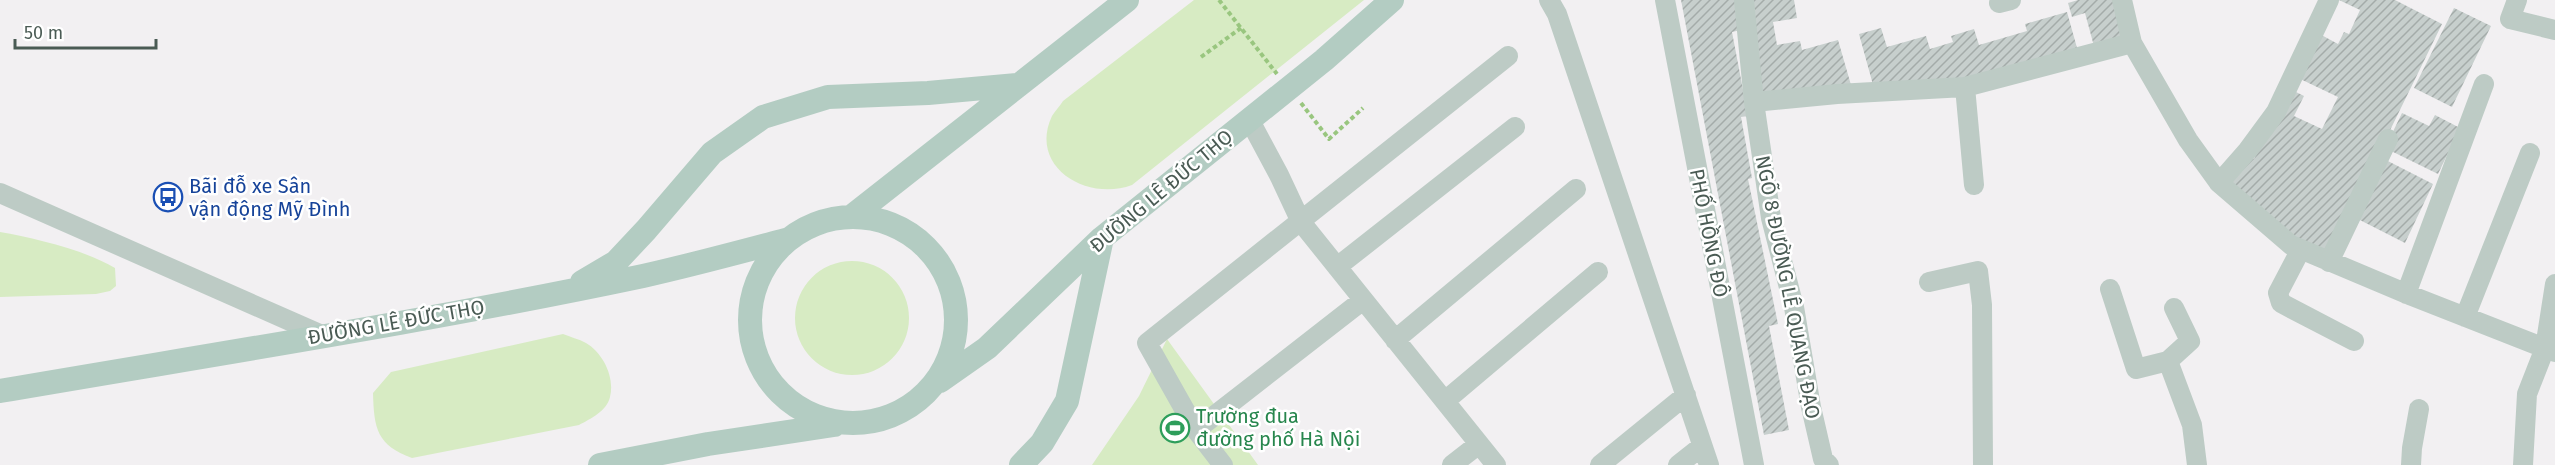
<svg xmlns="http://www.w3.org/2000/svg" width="2555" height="465" font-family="'Fira Sans',sans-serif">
	<defs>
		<pattern id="building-hatch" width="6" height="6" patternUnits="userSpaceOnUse" patternTransform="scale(1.5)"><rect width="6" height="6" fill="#c7cfcd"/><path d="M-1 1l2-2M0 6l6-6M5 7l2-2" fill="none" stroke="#a4aba9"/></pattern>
	</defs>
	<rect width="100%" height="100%" fill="#f2f0f2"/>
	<path fill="#d7ebc3" d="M1194,0H1364L1132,185C1087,202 1028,167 1052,116C1055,111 1060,106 1063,101Z
		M0,232C34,238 85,250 115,268L116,286L110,291L96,294L0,297Z
		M795 318a57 57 0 1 1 114 0a57 57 0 1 1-114 0Z
		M563,334C570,337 579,339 586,343C603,353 615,377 610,397C607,411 590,419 579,425L412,458C377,445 374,429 373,393L391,372Z
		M1167,339L1258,465H1092L1139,396Z"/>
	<path fill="url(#building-hatch)" d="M1681,0H1743L1741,30L1732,32L1748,116L1741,117L1752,178L1748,179L1778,324L1769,326L1789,430L1764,435Z
		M1746,0H1794L1797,18L1773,22L1777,45L1800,41L1802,50L1838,40L1851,85L1757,100Z
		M2078,0H2118L2130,40L2095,50L2085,13L2072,17L2068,3Z
		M2339,0H2395L2442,24L2329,255L2274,227L2277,220L2250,207L2223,182L2247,155L2254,159L2288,88L2304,96L2294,116L2322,129L2338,97L2294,76L2316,32L2338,44L2344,32L2349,34L2360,10Z
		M2454,8L2491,26L2452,107L2414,88Z
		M2067,12L2079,55L1987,76L1875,92L1859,34L1881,28L1887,47L1926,36L1930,49L1953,42L1951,36L1974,29L1979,45L2027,31L2025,24Z
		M2402,113L2429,126L2435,115L2460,128L2438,174L2385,148Z
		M2380,157L2433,184L2405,243L2352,216Z"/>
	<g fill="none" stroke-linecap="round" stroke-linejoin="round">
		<path stroke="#99c67f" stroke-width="4" stroke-dasharray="4.5 3" stroke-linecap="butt" d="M1219,0L1277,74
			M1201,57L1241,28
			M1301,103L1329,139L1363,108"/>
		<path stroke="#bdcbc5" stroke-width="20" d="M1549,0L1557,14L1709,465
			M1665,0L1754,465
			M1744,0L1754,102L1771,218L1794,307L1811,407L1823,459L1829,465
			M2122,0L2132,43L2188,140L2219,183L2291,245L2412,296L2555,352
			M2517,0L2510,19L2555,30
			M1999,3L2011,0
			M1965,87L1974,185
			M1754,102L1837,94L1965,87L2132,43
			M1249,119L1279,175L1301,222L1496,465
			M2219,183L2248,150L2276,112L2329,0
			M0,193L324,336
			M2301,249L2278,293L2281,303L2354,341
			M2329,262L2388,139
			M1337,267L1515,127
			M1929,282L1978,271L1982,305L1983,465
			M2110,289L2136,369L2168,361L2192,425L2197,465
			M2406,294L2484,84
			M2465,317L2530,153
			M1395,340L1576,189
			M2168,361L2190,341L2174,308
			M1445,401L1598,272
			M1196,430L1363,300
			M1223,465L1196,430L1147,343L1508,56
			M1452,465L1479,444
			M1600,465L1686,395
			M1678,465L1702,446
			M2411,465L2412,448L2419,409
			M2523,465L2527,394L2545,348L2555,284"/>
		<path stroke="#b3ccc2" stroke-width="24" d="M851,217L1127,0
			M750 320a103 103 0 1 1 206 0a103 103 0 1 1-206 0Z
			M582,282L616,262L646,230L712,153L763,117L828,97L928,93L1017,85
			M940,381L987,348L1102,238L1324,60L1392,0
			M0,391C215,354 430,321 643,276C692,265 740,252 789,239
			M600,465L708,444L834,425
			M1021,465L1042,443L1067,401L1102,238"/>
	</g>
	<defs>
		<g id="bus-ring" transform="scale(1.5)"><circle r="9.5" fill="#fff" stroke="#1a4fb4" stroke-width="1.5"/><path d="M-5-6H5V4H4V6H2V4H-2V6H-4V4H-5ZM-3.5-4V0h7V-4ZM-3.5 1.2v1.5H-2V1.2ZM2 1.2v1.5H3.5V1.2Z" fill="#1a4fb4"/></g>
		<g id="stadium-ring" transform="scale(1.5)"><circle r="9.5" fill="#fff" stroke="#2e9e5b" stroke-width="1.5"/><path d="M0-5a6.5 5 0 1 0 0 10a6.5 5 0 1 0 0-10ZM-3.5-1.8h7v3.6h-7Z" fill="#2e9e5b"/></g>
	</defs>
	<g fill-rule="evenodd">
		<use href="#bus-ring" x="168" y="197"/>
		<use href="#stadium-ring" x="1175" y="428"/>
	</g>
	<g text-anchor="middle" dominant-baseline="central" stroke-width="5" stroke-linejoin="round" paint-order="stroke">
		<g font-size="20" fill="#164399" stroke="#fff" text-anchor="start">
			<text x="189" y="186">Bãi đỗ xe Sân<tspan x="189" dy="23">vận động Mỹ Đình</tspan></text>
		</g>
		<g font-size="20" fill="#4a5b54" stroke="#fff">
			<text transform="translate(1161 191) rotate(-40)">ĐƯỜNG LÊ ĐỨC THỌ</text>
			<text transform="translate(1709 233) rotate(79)">PHỐ HỒNG ĐÔ</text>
			<text transform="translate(1788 287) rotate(79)">NGÕ 8 ĐƯỜNG LÊ QUANG ĐẠO</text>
			<text transform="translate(396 322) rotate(-10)">ĐƯỜNG LÊ ĐỨC THỌ</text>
		</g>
		<g font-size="20" fill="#27864d" stroke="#fff" text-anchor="start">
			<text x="1196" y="416">Trường đua<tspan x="1196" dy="23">đường phố Hà Nội</tspan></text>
		</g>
	</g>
	<path d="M15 39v9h141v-9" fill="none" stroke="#4a5b54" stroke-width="3"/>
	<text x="24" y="39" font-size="18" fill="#4a5b54" stroke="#ffffff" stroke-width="4.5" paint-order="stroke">50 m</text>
</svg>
